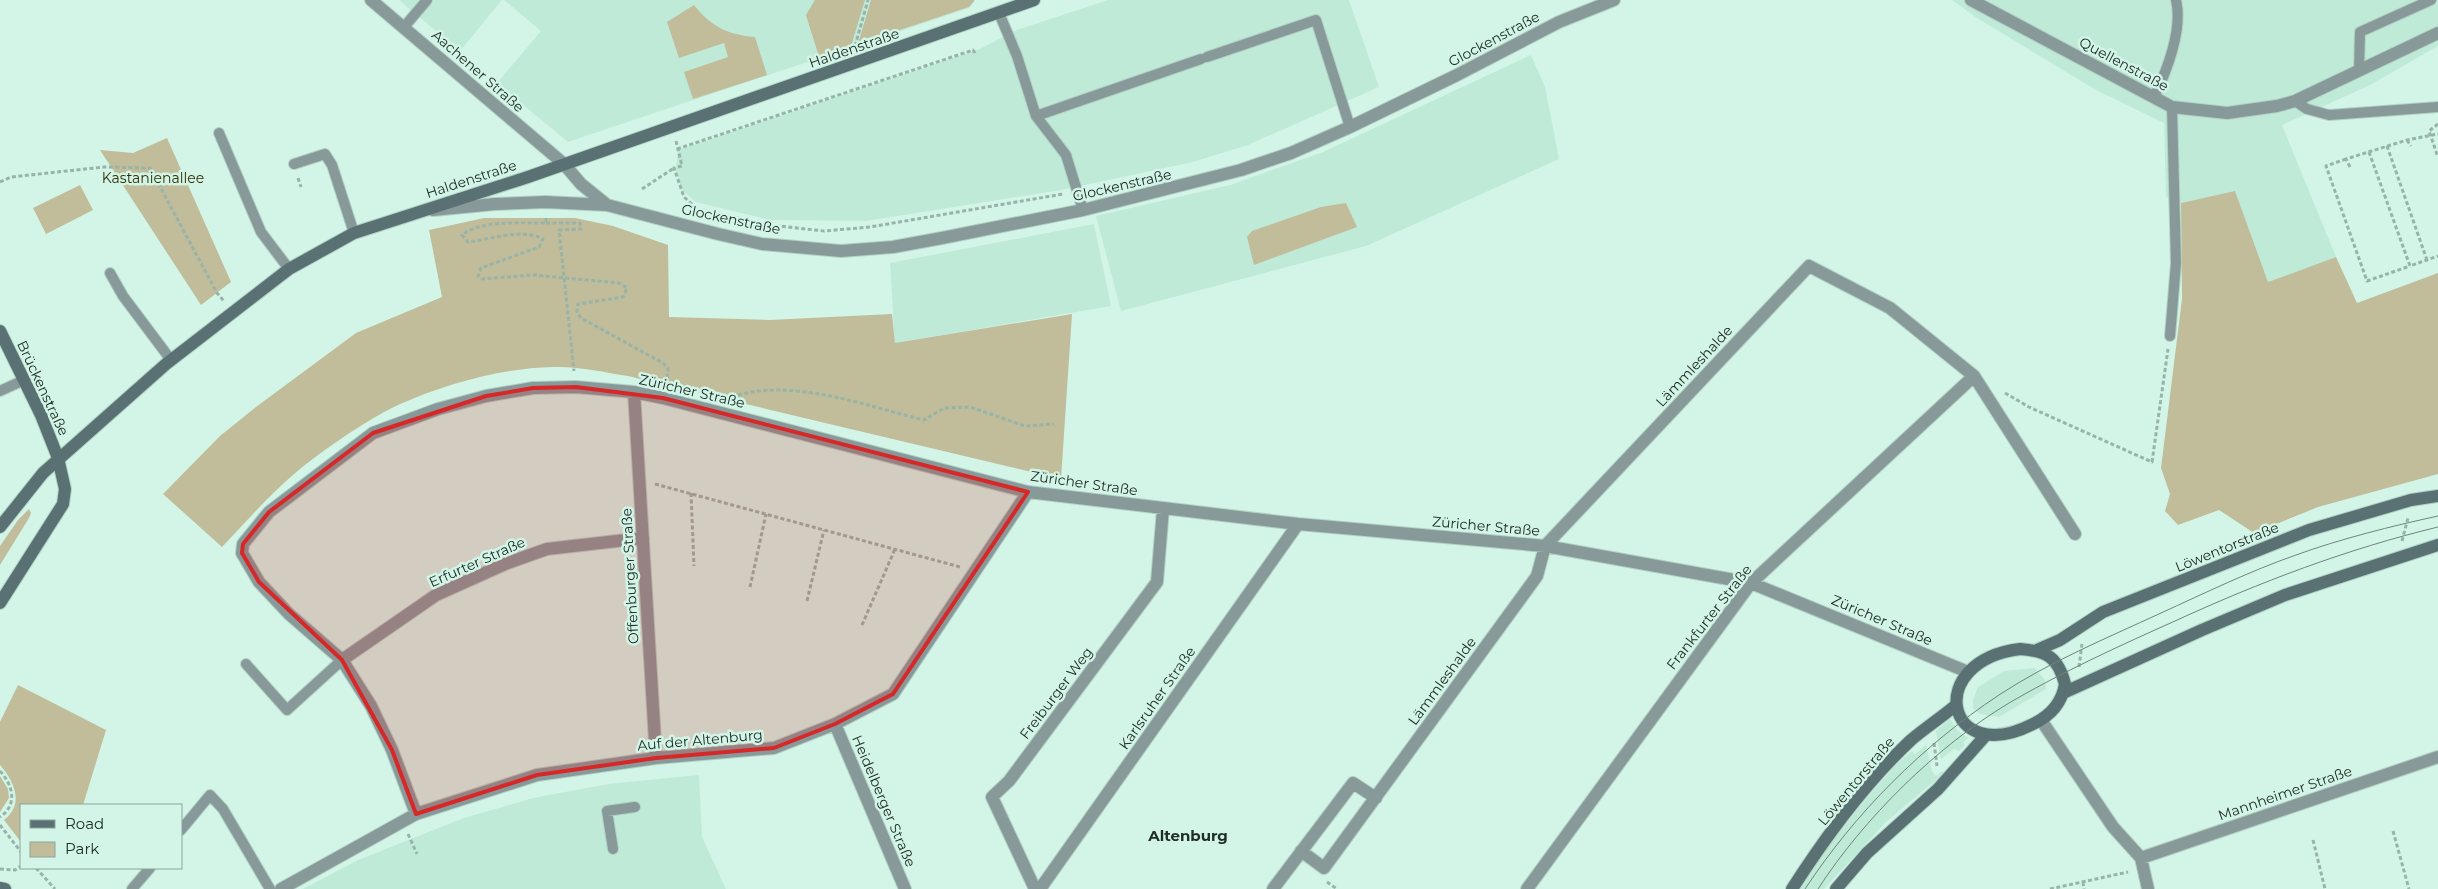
<svg xmlns="http://www.w3.org/2000/svg" width="2438" height="889" font-family="Montserrat,sans-serif">
	<rect width="100%" height="100%" fill="#d2f5e7"/>
	<path fill="#bfead8" d="M399,0H502L460,51Z
		M504,0H974L975,1L969,8L568,142L497,83L541,31Z
		M1108,0H1349L1379,87L1248,145L1193,162L1061,190L866,221L770,220L696,202L681,189L676,170L678,150L980,49L1014,31Z
		M1952,0H2438V46L2370,85L2282,125L2336,257L2268,282L2235,192L2181,203L2166,197L2164,123L2096,90L1977,18Z
		M1531,55L1545,87L1559,159L1366,246L1121,311L1096,216L1230,185L1323,152Z
		M1094,224L1111,306L895,343L890,263Z
		M2035,668L2045,680L2046,689L1999,717L1980,714L1973,708V699L1978,687L2004,671Z
		M1950,719L1957,730L1968,738L1963,742L1965,745L1959,751L1954,749L1941,759L1936,731Z
		M1926,745L1932,771L1936,776L1942,771L1944,773L1885,823L1824,889H1799L1827,848L1867,798L1896,765L1912,751L1915,754Z
		M699,775L702,837L726,889H303L358,860L464,818L533,798L608,784Z"/>
	<path fill="#c1bc99" d="M815,0H865L851,46L819,57L806,15Z
		M871,0H974V1L969,7L858,44Z
		M694,5C710,26 728,35 755,37L767,75L693,99L684,72L728,57L724,43L679,58L667,22Z
		M167,138L231,282L201,305L100,150L133,153Z
		M80,185L93,210L46,234L33,208Z
		M2235,191L2268,282L2336,257L2357,303L2438,273V474L2318,507L2254,533L2219,510L2178,525L2165,511L2170,494L2161,468L2182,299L2181,203Z
		M1346,203L1357,227L1254,265L1247,237L1252,231L1321,207Z
		M484,218H575L613,226L668,245L669,317L770,320L892,314L895,343L1072,314L1061,479L628,376C603,372 578,366 553,367C502,368 445,384 398,405C374,416 340,439 318,455C282,481 252,515 222,547L163,494L220,436L256,407L356,333L442,297L429,230Z
		M29,509L31,513L29,518L0,565V546L18,520Z
		M18,685L106,730L83,805H21V842L4,820C25,804 14,781 0,765V722Z
		M0,776L8,789L9,798L0,812Z"/>
	<g fill="none" stroke-linecap="round" stroke-linejoin="round">
		<g stroke="#b2d1c5" stroke-width="12">
			<path id="lane" d="M999,13L1017,56L1036,116L1066,155L1083,210
				M404,27L427,0
				M1207,57L1316,20L1350,127
				M2359,71L2360,32L2431,0
				M2154,97C2167,71 2183,29 2176,0
				M2295,101L2307,109L2329,115L2438,107
				M1036,116L1201,59
				M219,133L261,232L289,269
				M294,164L325,154L332,165L354,233
				M110,273L123,296L171,360
				M2170,336L2176,263L2172,107
				M0,391L24,380
				M246,664L287,710L342,660
				M181,830L210,795L223,809L270,889
				M613,849L607,811L635,807
				M132,889L150,868"/>
		</g>
		<g stroke="#b2d1c5" stroke-width="14">
			<path id="street" d="M371,0L564,164L581,184L607,205
				M1971,0L2172,107L2227,113L2277,106L2295,101L2438,33
				M433,210L495,204L545,202L607,205L718,234L762,244L841,251L893,247L942,238L1083,210L1241,170L1291,153L1350,127L1457,75L1559,22L1614,0
				M634,392L656,758
				M342,660L436,595L505,564L547,549L643,538
				M2041,720L2113,827L2141,858L2148,889
				M835,724L905,889
				M416,814L392,750L371,706L342,660L289,614L259,582L242,553L243,544L269,512L373,433L438,409L486,396L533,388L576,387L634,392L663,398L1028,492L1298,524L1545,546L1751,583L1968,672
				M1301,851L1324,868L1537,576L1545,546L1809,266L1890,308L1974,376L2075,534
				M2141,858L2438,757
				M281,889L416,814L537,775L656,758L774,748L835,724L893,694L1028,492
				M1035,889L992,797L1009,781L1157,582L1163,509
				M1040,889L1298,524
				M1273,889L1353,783L1376,798
				M1527,889L1751,583L1974,376"/>
		</g>
		<g stroke="#b2d1c5" stroke-width="14">
			<path id="secondary" d="M0,331L41,415L58,458L65,489L63,504L0,603
				M0,527L43,473L166,364L289,269L354,233L528,177L1034,0
				M2020,649C2047,651 2058,657 2065,684C2062,703 2050,716 2033,724C1945,769 1923,661 2020,649Z
				M2037,650L2060,640L2103,612L2309,530L2411,500L2438,496
				M2063,693L2202,630L2285,595L2438,545
				M0,888L5,889
				M1792,889C1826,836 1865,783 1911,740C1925,728 1942,717 1956,705
				M1836,889L1867,853L1938,789L1986,735"/>
		</g>
		<path stroke="#98b3a8" stroke-width="3" stroke-dasharray="4 2.5" stroke-linecap="butt" d="M855,46L868,0
			M2438,124L2429,131L2438,157
			M2407,140L2411,146
			M676,141L682,166L674,168L684,197L697,209L770,225L824,231L870,227L1063,194
			M2387,146L2427,260
			M677,149L973,50L975,53
			M2369,152L2410,266L2438,256
			M2346,159L2326,166L2367,281L2410,266
			M2350,167L2346,159L2407,140L2438,134
			M298,178L301,187
			M0,182L11,177L104,167L150,168L217,293L224,301
			M642,189L674,168
			M546,218V223C522,223 480,220 462,235L468,242C491,239 522,228 543,239L539,247L481,268L478,276L482,279L533,275L619,283L627,288L623,297L578,304L577,312L581,318L663,363L668,368L667,383
			M546,223H580L581,229L559,230L574,371
			M2005,393L2029,407L2152,462L2168,349
			M735,401L738,395C797,379 866,406 924,420L944,408L970,407L1025,426L1054,424
			M655,484L960,567
			M691,493L694,566
			M2402,541L2408,518
			M750,587L766,514
			M807,601L824,530
			M862,625L895,549
			M2079,667L2082,644
			M1934,743L1937,766
			M0,771C13,785 18,805 0,817
			M0,825L21,852
			M2393,831L2409,889
			M408,834L417,854
			M2313,840L2325,889
			M36,868L55,889
			M0,869L15,870L21,866
			M1327,882L1337,889
			M2083,882L2084,889
			M2050,889L2128,872"/>
		<use href="#lane" stroke="#88999a" stroke-width="10"/>
		<use href="#street" stroke="#88999a" stroke-width="12"/>
		<use href="#secondary" stroke="#597173" stroke-width="12"/>
		<path stroke="#6e857c" stroke-width="1" d="M1805,889C1856,812 1922,746 1999,695C2049,662 2107,638 2161,613C2205,593 2250,571 2296,555C2340,539 2392,526 2438,516
			M1818,889C1864,818 1936,747 2009,703C2062,672 2119,646 2175,621C2260,582 2347,549 2438,527"/>
	</g>
	<path fill="#d62828" fill-opacity="0.2" stroke="#d62828" stroke-width="4" stroke-linejoin="round" d="M576,387L663,398L1028,492L893,694L835,724L774,748L656,758L537,775L416,814L392,750L342,660L259,582L242,553L243,544L269,512L373,433L486,396L533,388Z"/>
	<g text-anchor="middle" dominant-baseline="central" stroke-width="5" stroke-linejoin="round" paint-order="stroke">
		<g font-size="14" fill="#202d28" stroke="#d2f5e7">
			<text transform="translate(1494 39) rotate(-28)">Glockenstraße</text>
			<text transform="translate(854 48) rotate(-19)">Haldenstraße</text>
			<text transform="translate(2124 64) rotate(28)">Quellenstraße</text>
			<text transform="translate(478 71) rotate(41)">Aachener Straße</text>
			<text transform="translate(471 179) rotate(-18)">Haldenstraße</text>
			<text transform="translate(1122 185) rotate(-13)">Glockenstraße</text>
			<text transform="translate(731 219) rotate(12)">Glockenstraße</text>
			<text transform="translate(1694 366) rotate(-47)">Lämmleshalde</text>
			<text transform="translate(43 388) rotate(65)">Brückenstraße</text>
			<text transform="translate(692 391) rotate(13)">Züricher Straße</text>
			<text transform="translate(1084 483) rotate(8)">Züricher Straße</text>
			<text transform="translate(1486 526) rotate(5)">Züricher Straße</text>
			<text transform="translate(2227 547) rotate(-22)">Löwentorstraße</text>
			<text transform="translate(477 562) rotate(-24)">Erfurter Straße</text>
			<text transform="translate(630 576) rotate(-93)">Offenburger Straße</text>
			<text transform="translate(1709 617) rotate(-52)">Frankfurter Straße</text>
			<text transform="translate(1882 620) rotate(23)">Züricher Straße</text>
			<text transform="translate(1442 681) rotate(-54)">Lämmleshalde</text>
			<text transform="translate(1056 693) rotate(-53)">Freiburger Weg</text>
			<text transform="translate(1157 698) rotate(-55)">Karlsruher Straße</text>
			<text transform="translate(700 740) rotate(-5)">Auf der Altenburg</text>
			<text transform="translate(1856 781) rotate(-50)">Löwentorstraße</text>
			<text transform="translate(2285 793) rotate(-19)">Mannheimer Straße</text>
			<text transform="translate(884 801) rotate(67)">Heidelberger Straße</text>
		</g>
		<g font-size="14" fill="#352e00" stroke="#d2f5e7">
			<text x="153" y="178">Kastanienallee</text>
		</g>
		<g font-size="15" font-weight="bold" fill="#202d28" stroke="#d2f5e7">
			<text x="1188" y="835">Altenburg</text>
		</g>
	</g>
	<rect x="20" y="804" width="162" height="65" fill="#d2f5e7" stroke="#8ba59b"/>
	<rect x="30" y="820" width="25" height="8" fill="#597173" stroke="#8ba59b"/>
	<text x="65" y="829" font-size="15" fill="#202d28">Road</text>
	<rect x="30" y="842" width="25" height="15" fill="#c1bc99" stroke="#8ba59b"/>
	<text x="65" y="854" font-size="15" fill="#202d28">Park</text>
</svg>
